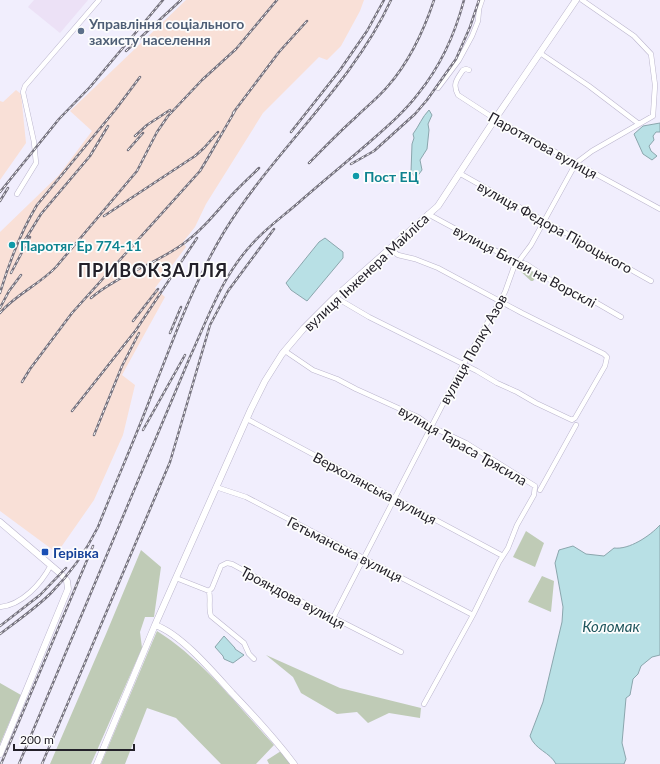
<svg xmlns="http://www.w3.org/2000/svg" width="660" height="764" font-family="Lato,sans-serif">
	<rect width="100%" height="100%" fill="#f1eefd"/>
	<path fill="#f9e0d7" d="M186,0H364L360,11L341,46L327,60L319,57L263,113L206,204L195,227L183,242L186,247L155,288L165,297L122,375L135,385L123,435L94,500L57,553L0,511V232L59,175L92,131L70,111Z
		M16,90L21,94L26,143L0,180V101L3,102Z"/>
	<path fill="#ece1f6" d="M34,0H88L60,33L28,7Z"/>
	<path fill="#bfcbb6" d="M520,264C527,265 533,270 536,277L533,281H531L518,269Z
		M526,531L544,543L535,567L513,557Z
		M141,550L161,567L154,617H145L140,632L142,648L91,764H50L106,634Z
		M542,576L554,581L551,612L528,602Z
		M157,631C203,660 237,705 274,745L256,764H221L176,718L147,708L125,764H101Z
		M266,655L340,688L421,708L420,718L389,713L368,723L357,712L337,714L301,693L293,677Z
		M0,683L21,695L0,744Z
		M281,751L291,764H269L267,760Z"/>
	<path fill="#b8e0e5" stroke="#8ba6ad" d="M429,110L432,115L428,124L429,130L427,149L420,160L422,170L416,178L411,172L412,144L414,138L413,134C419,126 422,117 429,110Z
		M660,123V132H656L653,136L654,140L649,146L651,151L657,156L652,160L643,154L634,134L643,126Z
		M325,238L343,252V258L307,301L291,290L286,283L319,242Z
		M660,525V655L652,657L641,666L638,674L633,679L630,695L626,698L622,743L626,759L624,764H556C550,752 535,750 530,736L543,702L562,622L563,607L555,563L559,550L573,546L586,554L604,556L614,548C629,550 650,536 660,525Z
		M224,636L235,648V649L244,655L233,663L224,659L223,656L215,647Z"/>
	<g fill="none" stroke-linecap="round" stroke-linejoin="round">
		<g stroke="#bbb5cd" stroke-width="5.5">
			<path id="street" d="M540,53L589,86L639,124
				M469,70L466,69L463,70C457,79 452,84 458,95L495,119L660,209
				M438,88L459,60L472,36L478,21L479,9L482,0
				M459,173L651,281
				M17,194L36,163L34,142L23,92L25,86L99,0
				M428,214L511,259L526,264L564,289L595,302L621,317
				M335,297L369,317L477,371L497,383L517,392L536,403L572,420L575,418L605,366L607,357L604,354L522,313L438,268L415,259L398,255L390,249
				M285,351L313,370L337,379L356,389L418,417L432,427L466,443L535,486L534,495L517,525L508,548L499,562L473,615L424,704
				M247,419L503,556
				M216,487L246,497L473,615
				M540,490L576,425
				M176,578L209,591L212,588L221,566L227,563L232,564L285,593L401,652
				M209,591C211,600 208,608 211,616L244,643L249,654L254,659
				M0,607C22,605 41,584 51,565
				M333,618L463,365L505,292L515,264L519,261L531,245L576,163L592,151L653,116L655,85L651,54L634,36L582,0"/>
		</g>
		<g stroke="#bbb5cd" stroke-width="7">
			<path id="secondary" d="M0,522L61,574L67,581L68,589L0,754
				M155,625C181,634 213,672 232,693C254,716 275,739 294,764
				M97,764L155,625L251,409L265,381L282,354L304,328L335,297L438,206L495,119L576,0"/>
		</g>
		<use href="#street" stroke="#fff" stroke-width="4.5"/>
		<use href="#secondary" stroke="#fff" stroke-width="6"/>
		<g stroke="#76737f" stroke-width="2.5">
			<path id="rail" d="M126,51L181,0
				M233,113L279,52L307,21
				M291,132L340,70L367,31L384,0
				M135,136L147,125L170,110
				M128,150L143,133
				M309,163C324,148 339,132 355,118C366,107 378,98 388,86C409,62 424,30 434,0
				M351,164L374,151L415,114L427,100L456,59L470,27L479,0
				M0,192L59,119L90,87L163,0
				M0,201L8,188
				M104,216L195,156L204,148L218,132
				M25,240L41,214L90,156L108,126
				M11,273L30,237
				M0,293C9,263 20,233 37,205L116,109L140,77
				M91,298C118,275 154,265 183,244C200,232 214,215 228,199C238,188 248,179 259,168
				M0,308L9,291L21,275
				M0,313C16,294 39,285 56,267L137,171L157,132L168,116L202,80L236,49L277,0
				M133,321L158,289
				M170,333L181,307
				M22,382L30,369L72,313L200,171L209,156L236,109
				M72,411L136,330L197,238
				M143,430L185,355
				M94,435L122,366L139,333
				M0,626L40,595L66,568
				M0,634C17,621 36,608 51,593C70,574 86,551 98,527C116,481 136,437 153,391C174,337 194,282 224,232C273,151 351,87 391,0
				M1,764L93,546
				M19,764L190,357C208,318 222,276 252,244C265,229 282,217 297,204C322,182 348,161 373,139C389,125 405,111 418,94C440,67 455,34 464,0
				M42,764L170,462L210,325L228,291L274,229"/>
		</g>
		<use href="#rail" stroke="#fdfdfd" stroke-width="1" stroke-dasharray="3" stroke-linecap="butt"/>
	</g>
	<circle fill="#5c6f8a" stroke="#fdfdfd" stroke-width="1.5" cx="81" cy="31" r="4"/>
	<g fill="#0f9aa8" stroke="#fdfdfd" stroke-width="1.5">
		<circle cx="356" cy="176" r="4"/>
		<circle cx="12" cy="245" r="4"/>
	</g>
	<rect fill="#1a4fb4" stroke="#fdfdfd" stroke-width="1.5" x="41" y="548" width="8" height="8" rx="2"/>
	<g text-anchor="middle" dominant-baseline="central" stroke-width="3.5" stroke-linejoin="round" paint-order="stroke">
		<g font-size="14" font-weight="bold" fill="#4e5e75" stroke="#fdfdfd" text-anchor="start">
			<text x="89" y="23">Управління соціального<tspan x="89" dy="16">захисту населення</tspan></text>
		</g>
		<g font-size="14" fill="#232029" stroke="#fdfdfd">
			<text transform="translate(543 145) rotate(29)">Паротягова вулиця</text>
			<text transform="translate(555 227) rotate(29)">вулиця Федора Піроцького</text>
			<text transform="translate(525 266) rotate(28)">вулиця Битви на Ворсклі</text>
			<text transform="translate(366 272) rotate(-43)">вулиця Інженера Майліса</text>
			<text transform="translate(473 349) rotate(-61)">вулиця Полку Азов</text>
			<text transform="translate(463 445) rotate(30)">вулиця Тараса Трясила</text>
			<text transform="translate(375 488) rotate(28)">Верхолянська вулиця</text>
			<text transform="translate(345 549) rotate(27)">Гетьманська вулиця</text>
			<text transform="translate(293 597) rotate(28)">Трояндова вулиця</text>
		</g>
		<g font-size="14" font-weight="bold" fill="#0d838f" stroke="#fdfdfd" text-anchor="start">
			<text x="364" y="176">Пост ЕЦ</text>
			<text x="20" y="245">Паротяг Ер 774-11</text>
		</g>
		<g font-size="14" font-weight="bold" fill="#164399" stroke="#fdfdfd" text-anchor="start">
			<text x="53" y="552">Герівка</text>
		</g>
		<g font-size="15" font-style="italic" fill="#1d545b" stroke="#fdfdfd">
			<text x="611" y="626">Коломак</text>
		</g>
		<g font-size="18" font-weight="bold" letter-spacing="1" fill="#232029" stroke="#fdfdfd">
			<text x="153" y="270">ПРИВОКЗАЛЛЯ</text>
		</g>
	</g>
	<path d="M14 744v6h120v-6" fill="none" stroke="#232029" stroke-width="2"/>
	<text x="20" y="744" font-size="12" fill="#232029" stroke="#fdfdfd" stroke-width="3" paint-order="stroke">200 m</text>
</svg>
